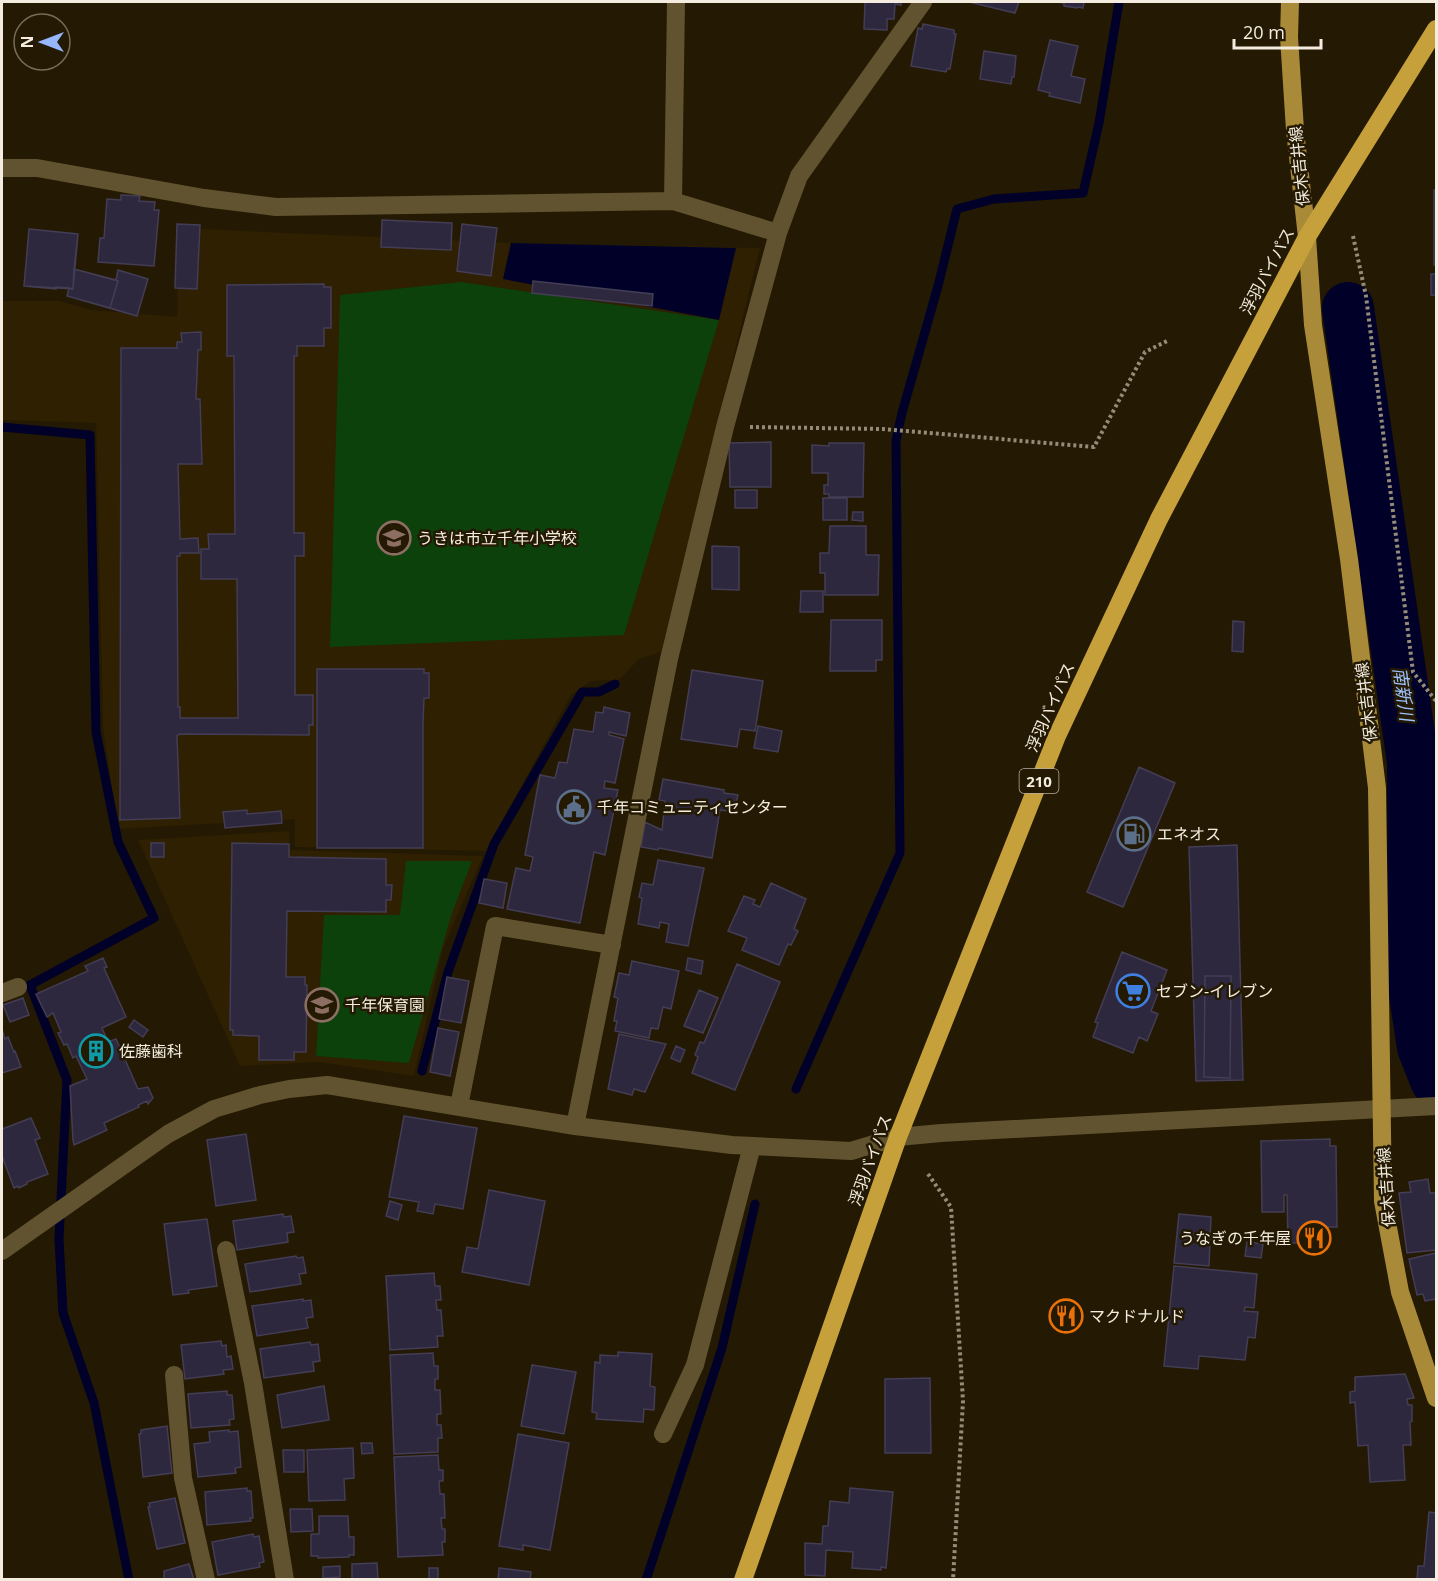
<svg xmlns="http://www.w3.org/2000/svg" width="1438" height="1581" font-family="'Open Sans','Noto Sans JP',sans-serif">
	<rect width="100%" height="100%" fill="#241902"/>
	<path fill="#2e2001" d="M179,228L511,243L760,248L661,652L639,659L619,680L591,681L571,695L486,851L295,847V819L118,829L103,728L96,423L2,420V301H60L91,310L177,317Z
		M289,831L290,850L483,856L443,948L414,1076L320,1062L240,1066L138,840Z"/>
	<path fill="#0c410b" d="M461,282L719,320L624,635L330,647L340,295Z
		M406,861H472L451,916L409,1063L316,1056L324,915H400Z"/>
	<path fill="#000029" d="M511,243L736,248L719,320L503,279Z"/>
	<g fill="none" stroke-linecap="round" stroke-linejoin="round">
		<path stroke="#000029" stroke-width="9" d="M2,427L90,435L96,732L118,842L154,918L30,985L67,1080L59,1239L63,1313L94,1403L129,1580
			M422,1071L448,972L494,844L582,692H599L615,684
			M796,1089L900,853L896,440L902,413L938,286L957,209L994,199L1083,193L1099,123L1119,2
			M646,1580L722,1348L755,1204"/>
		<path stroke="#000029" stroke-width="52" d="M1348,308L1413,762L1414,988L1423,1047L1436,1080"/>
	</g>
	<path fill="#2e283e" stroke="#433d55" stroke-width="1.5" d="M865,2H901V5L895,4L894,19H887V30L864,29Z
		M969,2H1019L1015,13Z
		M1057,2H1084L1083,8L1078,7L1077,8L1064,6V3Z
		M923,24L954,30V34H956L950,69H947L946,72L911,66L918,28L922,29Z
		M1050,40L1078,46L1071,76L1085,79L1080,103L1049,96L1050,93L1038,90Z
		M984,51L1016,56L1014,77H1012L1011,84L980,79Z
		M1434,190H1436V265H1434Z
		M121,195L140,196L139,201L155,202L154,210H159L154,266L98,262L100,238H104L107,199L121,200Z
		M382,220L452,223L451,250L381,247Z
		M177,224L200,225L197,289L175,288Z
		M462,224L497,228L491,276L457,271Z
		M29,229L78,234L74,269L116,280L118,270L148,279L137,316L67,296L69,288L56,287V289L24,286Z
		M29,229L78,234L73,289L24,286Z
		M74,269L118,281L110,308L67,296L69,288L73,289Z
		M118,270L148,279L137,316L110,308L118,281L116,280Z
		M1431,274H1436V295H1431Z
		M533,281L653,294L652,306L532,293Z
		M324,284V287H331V328H324V346H297V356H294V533H304V556H295V695H313V725H309V735L180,734L177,736L180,818L120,820L121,348H177V342H182L181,333L201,332V350H198L196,399H200L202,464H178L180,539L198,538L199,553H180V556H177L178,707H180V718H238L237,579H201V549H209L208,534H235L234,356H227V285Z
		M771,442V487H730L729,443Z
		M829,443H864L863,497H829V494H824V485H828V473H812V445L829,446Z
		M735,490H757V508H735Z
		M823,498H847V520H823Z
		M853,512H863V521L852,520Z
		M830,526H866V555H879L878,595H825V573H820V553H829Z
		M712,546L739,547V590L712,589Z
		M801,591H823V612H800Z
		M831,620H882V660H876V671H830Z
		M1233,621L1244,622L1243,652L1232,651Z
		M317,669H424V673H429V698H424L423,724V848H317Z
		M692,670L763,681L755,731L740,729L737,747L681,739Z
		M604,707L630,713L626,736L609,732V735L624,739L615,783L605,781L604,788L618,790L605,855L594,852L580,923L507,909L516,868L530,871L533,857L525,855L540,775L555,778L559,762L567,763L574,729L593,732L596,712L603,713Z
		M758,726L782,731L778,752L754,748Z
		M1139,767L1175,783L1123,907L1087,892Z
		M663,779L724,790V793L738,795L734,812L720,810L712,858L659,848L658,850L641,847L645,822L662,830L665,801L659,800Z
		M247,810V814L281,811L282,823L225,828L223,812Z
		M151,843H164V857H151Z
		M232,843L289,844V857L386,859V885H392L391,900H386V912L287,911L286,977H305V985H307L306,1052H294V1060H259V1036L233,1035V1030H230Z
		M1237,845L1243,1080L1196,1081L1189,847Z
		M658,860L704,868L688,946L666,942L669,924L660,922L659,928L638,924L642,898L639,897L642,883L653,885Z
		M484,879L507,883L503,908L479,903Z
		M771,883L806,899L794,929L798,931L791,945L788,944L779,965L742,950L747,938L728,931L744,896L755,900L753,904L760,907Z
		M1122,952L1167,970L1151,1011L1158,1014L1147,1041L1139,1037L1133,1053L1093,1037L1098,1023L1095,1022Z
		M103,958L107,967L104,968L126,1017L102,1028L108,1042L116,1039L138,1089L148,1087L153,1098L148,1104L147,1101L138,1105L139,1107L104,1123L107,1130L74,1145L73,1140L70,1086L87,1079L76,1056L73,1058L67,1044L64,1045L58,1033L61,1032L53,1013L47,1017L36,994L88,971L85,966Z
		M688,958L703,961L701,974L686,970Z
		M632,961L679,971L671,1009L663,1007L658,1029L651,1028L649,1038L615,1031L617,1021H614L618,998L614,997L619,973L629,975Z
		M737,964L780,982L735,1090L692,1073L698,1057L695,1055L700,1042L704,1043Z
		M1205,976H1231L1230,1078L1204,1077Z
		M447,977L469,981L461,1023L439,1019Z
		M699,990L718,998L703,1033L684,1026Z
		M23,998L29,1015L10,1022L3,1005Z
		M134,1020L148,1030L143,1037L129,1027Z
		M438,1028L459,1032L450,1076L430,1072Z
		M2,1029L5,1039L8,1037L14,1052L15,1051L21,1067L2,1073Z
		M619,1034L666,1044L645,1092L634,1089L632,1095L608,1089Z
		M676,1046L685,1050L680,1062L671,1058Z
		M404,1116L477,1128L463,1209L435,1204L433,1214L417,1211L419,1202L389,1197Z
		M31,1118L40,1138L35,1140L48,1174L27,1182V1184L19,1188L18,1186L14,1188L2,1156V1129Z
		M246,1134L256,1200L216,1206L207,1140Z
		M1330,1139V1146H1336L1337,1227H1328V1237H1311V1243H1288L1287,1195H1284V1212H1262L1261,1141Z
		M1428,1179L1430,1193H1436V1250L1407,1253L1399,1193L1411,1192L1409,1182Z
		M489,1190L545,1201L529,1285L462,1272L467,1247L478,1249Z
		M390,1201L402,1205L398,1220L386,1216Z
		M283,1214L284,1217L291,1216L294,1232L287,1233L288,1242L237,1250L233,1221Z
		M1179,1214L1211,1217L1209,1266L1174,1263Z
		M207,1219L217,1286L188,1290L189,1293L173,1295L164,1224Z
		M1247,1242L1263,1244L1261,1258L1245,1256Z
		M1436,1253V1299L1425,1301L1423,1294L1417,1295L1409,1259Z
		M296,1256L297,1258L303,1257L306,1273L299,1274L301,1284L250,1292L245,1264Z
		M1174,1266L1257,1274L1254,1308L1245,1307L1244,1311L1258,1312L1255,1338L1248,1337L1245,1360L1199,1356L1198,1369L1164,1366Z
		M434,1273L435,1286H440L441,1300H436L437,1310H441L443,1336H437L438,1347L390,1350L386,1276Z
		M303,1299V1301L311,1300L313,1317L306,1318L308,1328L257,1336L252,1306Z
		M221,1341L222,1346L226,1345L227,1357L231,1356L233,1369L223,1370L224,1374L185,1379L181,1345Z
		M310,1342L311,1345L318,1344L320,1361L313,1362L314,1371L264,1378L260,1349Z
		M618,1352L652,1354L650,1386L655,1387L654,1410L644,1409L643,1422L596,1419L597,1413L592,1412L595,1362L600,1363V1355L618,1356Z
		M433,1353L434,1366H438V1379H435V1390H440L441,1414H437V1425H441L442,1438H438V1452L394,1454L390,1355Z
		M532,1365L576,1372L564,1434L521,1426Z
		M1405,1374L1414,1398L1407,1399L1408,1405H1412V1421L1410,1422L1411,1445H1403L1405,1480L1370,1482L1368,1445L1358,1446L1355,1402L1350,1403V1392L1355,1391V1377Z
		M930,1378L931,1453H885V1379Z
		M324,1386L329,1420L282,1428L277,1395Z
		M227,1391V1395H232L234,1419L229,1420L230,1425L191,1428L188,1394Z
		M167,1426L172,1473L143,1477L139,1434H141V1430Z
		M229,1430V1432L238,1431L241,1467L235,1468L236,1473L198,1477L194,1444L210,1442L209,1432Z
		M518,1434L569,1443L550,1550L523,1545V1550L499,1546Z
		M361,1443H372L373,1453L362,1454Z
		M353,1448L354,1478L344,1479L345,1500L309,1501L307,1450Z
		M283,1450H304V1472H284Z
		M438,1455L439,1470H443V1481H439L440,1494H444L445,1518H441L442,1529H445V1542H442L443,1555L398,1557L394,1457Z
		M247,1488V1491H251L253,1518H250L251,1521L207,1525L205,1492Z
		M850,1488L893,1492L886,1568L881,1567V1570L852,1568L853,1552L826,1550L825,1576L805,1575V1543L822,1544L823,1526H828L830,1501L849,1503Z
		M175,1498L185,1543L157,1549L148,1507H150L149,1503Z
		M290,1509H312L313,1531L291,1532Z
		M1429,1512L1436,1513V1580H1417L1418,1566H1424Z
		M319,1516H348L349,1537H354V1555H349V1557L318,1558V1556H311V1534H319Z
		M253,1534L254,1537L259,1536L264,1562L259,1563L260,1567L218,1575L212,1542Z
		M377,1563L378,1580H352V1564Z
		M189,1564L194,1580H164V1571Z
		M340,1566V1577L323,1578V1567Z
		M429,1568H438V1580H429Z
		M499,1568L531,1572L530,1580H498Z"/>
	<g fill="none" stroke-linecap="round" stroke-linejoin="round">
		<path stroke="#948b79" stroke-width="4" stroke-dasharray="3 3" stroke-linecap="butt" d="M1353,236L1366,296L1413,672L1436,701
			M750,427L883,429L1094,447L1145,352L1169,340
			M928,1174L951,1207L963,1401L953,1580"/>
		<path stroke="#61532f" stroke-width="18" d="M2,168H37L204,198L276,207L673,201L778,233
			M673,201L676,2
			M2,993L18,987
			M459,1106L495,926L612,945
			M575,1126L669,659L725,427L778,233L799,176L923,2
			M226,1250L253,1383L285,1580
			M2,1251L168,1134L214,1109L260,1095L289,1089L327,1085L575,1126L732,1145L851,1151L898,1137L941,1133L1436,1106
			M174,1375L183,1478L206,1580
			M663,1434L695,1365L752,1146"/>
		<path stroke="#a98a39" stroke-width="18" d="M1290,2L1289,37L1295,130L1307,237L1313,325L1349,559L1377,788L1383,1201L1400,1292L1436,1398"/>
		<path stroke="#c6a03b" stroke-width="18" d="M743,1580L898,1137L1057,736L1159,519L1307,237L1436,29"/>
	</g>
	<defs>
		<g id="school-ring" transform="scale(1.725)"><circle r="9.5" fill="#241902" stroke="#8d6e63" stroke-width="1.5"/><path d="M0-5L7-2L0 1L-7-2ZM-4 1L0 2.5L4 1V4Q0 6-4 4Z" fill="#8d6e63"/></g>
		<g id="civic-ring" transform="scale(1.725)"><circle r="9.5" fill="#241902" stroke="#5c6f8a" stroke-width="1.5"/><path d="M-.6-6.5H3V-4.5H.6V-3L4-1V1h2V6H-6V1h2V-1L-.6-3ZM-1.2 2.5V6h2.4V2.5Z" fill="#5c6f8a"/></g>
		<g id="fuel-ring" transform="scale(1.725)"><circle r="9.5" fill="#241902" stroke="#5c6f8a" stroke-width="1.5"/><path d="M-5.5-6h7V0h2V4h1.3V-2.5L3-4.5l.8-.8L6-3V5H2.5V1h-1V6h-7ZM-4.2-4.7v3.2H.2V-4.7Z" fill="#5c6f8a"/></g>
		<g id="supermarket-ring" transform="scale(1.725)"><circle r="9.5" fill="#241902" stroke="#3f7fe0" stroke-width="1.5"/><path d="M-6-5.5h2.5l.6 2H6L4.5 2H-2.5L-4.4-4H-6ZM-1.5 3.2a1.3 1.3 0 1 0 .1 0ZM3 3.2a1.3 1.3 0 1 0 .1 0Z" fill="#3f7fe0"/></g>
		<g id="building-ring" transform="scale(1.725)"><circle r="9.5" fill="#241902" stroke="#0f9aa8" stroke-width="1.5"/><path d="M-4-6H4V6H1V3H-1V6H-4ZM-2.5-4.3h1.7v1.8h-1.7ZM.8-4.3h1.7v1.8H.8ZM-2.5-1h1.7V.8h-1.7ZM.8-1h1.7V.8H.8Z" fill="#0f9aa8"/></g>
		<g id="restaurant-ring" transform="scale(1.725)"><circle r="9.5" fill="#241902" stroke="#e8710a" stroke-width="1.5"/><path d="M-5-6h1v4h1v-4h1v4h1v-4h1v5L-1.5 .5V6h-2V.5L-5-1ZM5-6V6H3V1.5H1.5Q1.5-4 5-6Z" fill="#e8710a"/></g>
	</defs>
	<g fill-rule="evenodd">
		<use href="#school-ring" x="394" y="538"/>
		<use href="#civic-ring" x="574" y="807"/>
		<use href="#fuel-ring" x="1134" y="834"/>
		<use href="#supermarket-ring" x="1133" y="991"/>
		<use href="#school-ring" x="322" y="1005"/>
		<use href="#building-ring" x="96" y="1051"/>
		<use href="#restaurant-ring" x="1314" y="1238"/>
		<use href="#restaurant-ring" x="1066" y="1316"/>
	</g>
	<g text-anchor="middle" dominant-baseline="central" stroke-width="5" stroke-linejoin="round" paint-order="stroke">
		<rect fill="#241902" stroke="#b6ad9d" stroke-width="1.5" x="1019.5" y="769" width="39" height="24" rx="4.5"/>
		<g font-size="15" font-weight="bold" fill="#f4eddf">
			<text x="1039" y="781">210</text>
		</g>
		<g font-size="16" fill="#f4eddf" stroke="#241902">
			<text transform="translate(1299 166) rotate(-96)">保木吉井線</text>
			<text transform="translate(1267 271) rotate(-62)">浮羽バイパス</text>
			<text transform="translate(1366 702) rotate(-97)">保木吉井線</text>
			<text transform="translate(1050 707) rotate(-66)">浮羽バイパス</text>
			<text transform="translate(870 1160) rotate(-70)">浮羽バイパス</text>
			<text transform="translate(1386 1187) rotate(-94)">保木吉井線</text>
		</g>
		<g font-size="16" fill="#f4eddf" stroke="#241902" text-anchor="start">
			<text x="417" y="538">うきは市立千年小学校</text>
			<text x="597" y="807">千年コミュニティセンター</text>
			<text x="1157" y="834">エネオス</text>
			<text x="1156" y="991">セブン-イレブン</text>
			<text x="345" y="1005">千年保育園</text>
			<text x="119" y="1051">佐藤歯科</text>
			<text x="1291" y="1238" text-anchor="end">うなぎの千年屋</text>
			<text x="1089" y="1316">マクドナルド</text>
		</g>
		<g font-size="18" font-style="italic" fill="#9bc1fc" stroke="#241902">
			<text transform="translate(1404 694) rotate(82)">南新川</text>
		</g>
	</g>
	<rect width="1438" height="1581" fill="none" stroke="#f4eddf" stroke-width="6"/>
	<g transform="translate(42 42) rotate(270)"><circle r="28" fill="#241902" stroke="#776e5a" stroke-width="1.5"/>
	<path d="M0-4.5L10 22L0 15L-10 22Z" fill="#96b6fd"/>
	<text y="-9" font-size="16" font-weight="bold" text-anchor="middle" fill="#f4eddf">N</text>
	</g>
	<path d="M1234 39v9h87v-9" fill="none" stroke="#f4eddf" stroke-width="3"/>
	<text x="1243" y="39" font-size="18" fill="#f4eddf" stroke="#241902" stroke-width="4.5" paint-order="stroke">20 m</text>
</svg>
